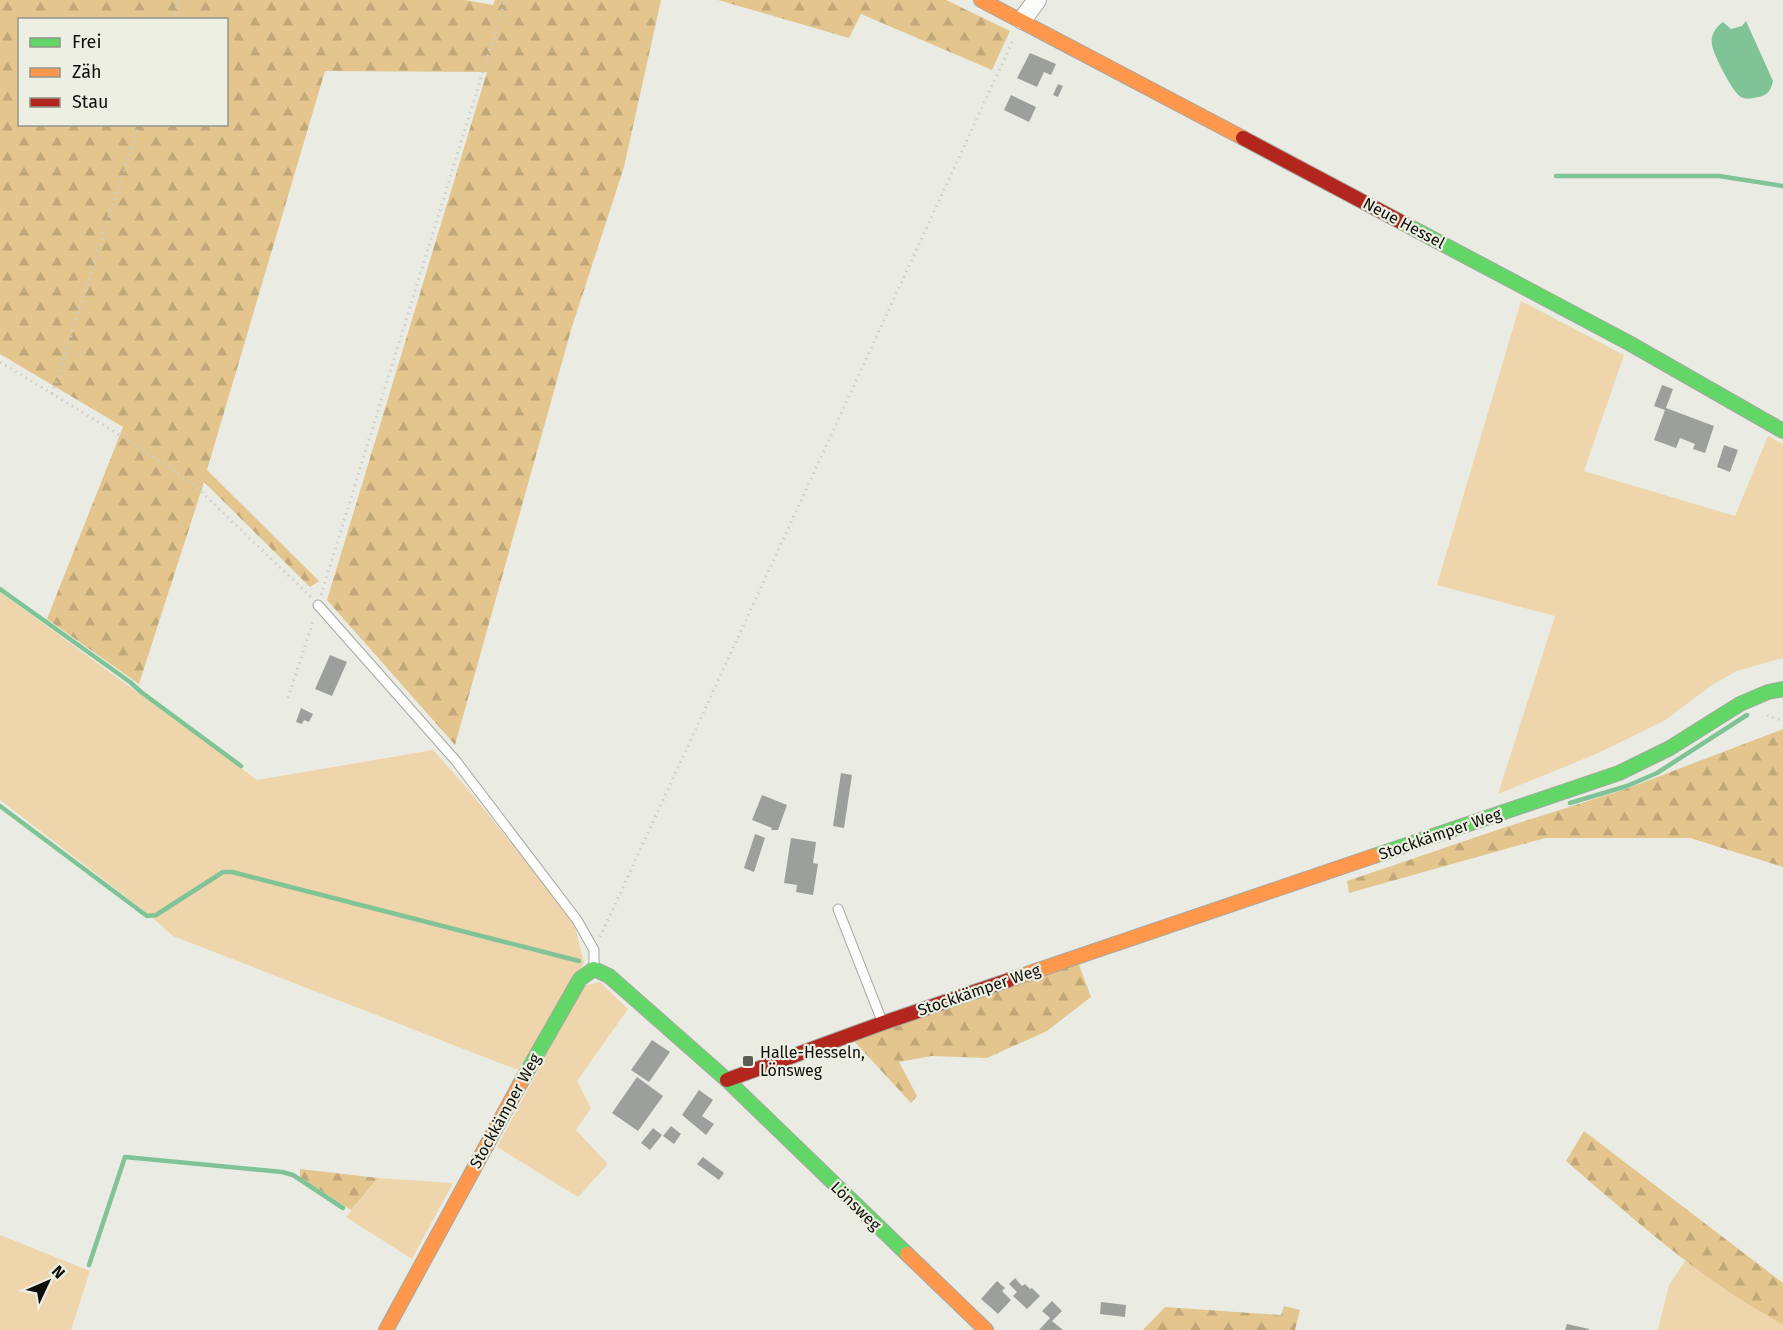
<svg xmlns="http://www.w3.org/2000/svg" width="1783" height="1330" font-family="'Fira Sans',sans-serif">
	<defs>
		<pattern id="forest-firs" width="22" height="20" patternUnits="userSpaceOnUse" patternTransform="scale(1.5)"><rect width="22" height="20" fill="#e4c58e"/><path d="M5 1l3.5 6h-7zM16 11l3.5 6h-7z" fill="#c2a879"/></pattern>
	</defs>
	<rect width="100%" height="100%" fill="#eaece4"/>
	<path fill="#eed5ab" d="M1521,301L1624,355L1584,471L1735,516L1768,436L1783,444V658L1737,671L1712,685L1664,721L1596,754L1498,794L1555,616L1437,585Z
		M0,592L257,780L433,750L472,794L574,923L584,963L518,1070L173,936L146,912L0,800Z
		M600,982L628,1009L577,1081L591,1108L576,1130L608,1164L578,1197L497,1147L583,986Z
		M378,1178L453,1183L412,1259L346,1217Z
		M0,1235L90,1271L71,1330H0Z
		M1686,1260L1721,1287L1783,1325V1330H1658L1669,1285Z"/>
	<path fill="url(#forest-firs)" fill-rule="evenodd" d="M0,0H465L493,5L495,0H661L624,167L571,330L455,745L327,600L487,72L325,71L207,470L319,581L310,587L204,482L139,684L47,619L123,427L0,354ZM20,20H226V124H20Z
		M718,0H946L1010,31L992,70L861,14L849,38Z
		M1783,729V867L1690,838H1545L1349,893L1347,881L1506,827L1626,789Z
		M1078,962L1091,997L1047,1031L987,1058L931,1056L899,1062L917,1096L911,1103L853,1040Z
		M1584,1131L1783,1283V1325C1762,1312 1740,1300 1720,1286C1666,1248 1616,1204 1566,1161Z
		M300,1169L378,1178L351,1210L300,1177Z
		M1284,1306L1300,1310L1295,1330H1143L1165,1307L1281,1315Z"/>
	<path fill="#7fc396" d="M1746,21L1773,81C1771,90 1768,95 1759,97C1753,98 1747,100 1741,97C1733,93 1713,54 1712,45C1710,35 1716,27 1723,22L1731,29L1742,26Z"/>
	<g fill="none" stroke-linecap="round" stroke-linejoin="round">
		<path stroke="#7fc396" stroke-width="4.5" d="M1556,176H1719L1783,186
			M0,589L130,682L141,692L241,766
			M1570,803L1627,786L1657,773L1747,715
			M0,806L147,916L156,915L223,872H232L579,961
			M89,1265L125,1157L282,1172L293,1175L343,1208"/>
	</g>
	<path fill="#9da09a" d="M1030,53L1056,64L1051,75L1044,72L1037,87L1017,78Z
		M1058,84L1063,86L1058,97L1053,95Z
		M1011,95L1036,107L1029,122L1004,110Z
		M1662,385L1673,389L1666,408L1714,426L1705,453L1693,449L1695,444L1680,438L1676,448L1654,440L1665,410L1654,406Z
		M1724,445L1738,450L1730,472L1717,467Z
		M330,655L347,662L332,696L315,689Z
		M301,708L313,714L309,722L304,720L302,724L296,722Z
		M841,773L852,775L844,828L833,826Z
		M762,795L787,805L778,830H771L772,828L752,820Z
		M755,834L765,838L754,872L744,868Z
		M791,838L816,842L813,863L818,864L813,895L796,892L797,885L784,883Z
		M652,1040L670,1052L649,1082L631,1070Z
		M637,1077L663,1096L638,1131L612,1113Z
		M699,1090L713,1100L702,1116L714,1124L706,1135L682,1115Z
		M671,1126L681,1134L674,1144L663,1136Z
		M653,1128L662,1135L650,1150L641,1143Z
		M703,1157L724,1173L719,1180L697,1164Z
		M1015,1278L1022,1286L1025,1284L1030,1289L1032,1288L1040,1296L1027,1309L1013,1296L1017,1292L1009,1284Z
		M997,1281L1005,1288L1002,1291L1011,1300L998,1314L981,1299Z
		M1052,1301L1062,1311L1052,1321L1063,1330H1039L1050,1318L1042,1311Z
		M1101,1302L1126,1305L1125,1317L1100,1314Z
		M1567,1324L1589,1329V1330H1565Z"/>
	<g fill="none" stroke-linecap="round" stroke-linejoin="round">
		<g stroke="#a5a7a1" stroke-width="11">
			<path id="lane" d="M318,605L456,761L577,920L594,950V967
				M838,909L882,1021"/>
		</g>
		<g stroke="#a5a7a1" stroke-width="20">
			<path id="street" d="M1022,20L1037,0"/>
		</g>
		<g stroke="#a5a7a1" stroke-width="16">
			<path id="fast" d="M1403,223L1629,343L1783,431
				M1374,856L1619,773L1670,748L1740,704L1768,692L1783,689
				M520,1084L580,979L594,969L609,976L727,1080L907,1254"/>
		</g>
		<g stroke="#a5a7a1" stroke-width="16">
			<path id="slow" d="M981,0L1243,138
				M1009,980L1374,856
				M907,1254L986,1330
				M386,1330L520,1084"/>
		</g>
		<g stroke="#a5a7a1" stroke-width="16">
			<path id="jam" d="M1243,138L1403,223
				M727,1080L883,1023L1009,980"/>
		</g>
		<path stroke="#cdcecb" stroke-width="3" stroke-dasharray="1.5 4.5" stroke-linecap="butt" d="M173,20L179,0
			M0,362L131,442L192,483L311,597
			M52,394L139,124
			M321,595L505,0
			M288,698L314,618
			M1767,715L1769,717L1783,720
			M600,937L1014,38"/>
		<use href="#lane" stroke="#fcfcfb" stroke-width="9"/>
		<use href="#street" stroke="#fcfcfb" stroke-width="18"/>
		<use href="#fast" stroke="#63d668" stroke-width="14"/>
		<use href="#slow" stroke="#ff974d" stroke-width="14"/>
		<use href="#jam" stroke="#b3261e" stroke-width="14"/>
	</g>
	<rect fill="#5c5c57" stroke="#ecefe1" stroke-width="2" x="742" y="1055" width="12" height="12" rx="3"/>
	<g text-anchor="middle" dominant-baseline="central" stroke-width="4.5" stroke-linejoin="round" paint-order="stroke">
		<g font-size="16" fill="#0f0f0b" stroke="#ecefe1">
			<text transform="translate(1404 223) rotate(28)">Neue Hessel</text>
			<text transform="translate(1440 834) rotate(-19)">Stockkämper Weg</text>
			<text transform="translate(979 990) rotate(-19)">Stockkämper Weg</text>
			<text transform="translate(505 1111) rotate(-61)">Stockkämper Weg</text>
			<text transform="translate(856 1206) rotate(44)">Lönsweg</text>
		</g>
		<g font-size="16" fill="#0f0f0b" stroke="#ecefe1" text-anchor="start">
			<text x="760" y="1052">Halle-Hesseln,<tspan x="760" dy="18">Lönsweg</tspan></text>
		</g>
	</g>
	<rect x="18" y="18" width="210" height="108" fill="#ecefe1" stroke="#94958b" stroke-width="1.5"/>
	<rect x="30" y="38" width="30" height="9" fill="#63d668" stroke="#94958b" stroke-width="1.5"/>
	<text x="72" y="48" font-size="18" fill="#0f0f0b">Frei</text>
	<rect x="30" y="68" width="30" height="9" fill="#ff974d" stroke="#94958b" stroke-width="1.5"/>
	<text x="72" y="78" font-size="18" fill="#0f0f0b">Zäh</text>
	<rect x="30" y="98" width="30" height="9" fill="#b3261e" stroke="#94958b" stroke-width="1.5"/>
	<text x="72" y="108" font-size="18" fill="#0f0f0b">Stau</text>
	<g transform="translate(48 1282) rotate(46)" stroke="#ecefe1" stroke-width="4.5" paint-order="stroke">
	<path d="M0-4.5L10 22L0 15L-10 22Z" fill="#0f0f0b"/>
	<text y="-9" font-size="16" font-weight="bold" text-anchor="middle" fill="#0f0f0b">N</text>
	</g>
</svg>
